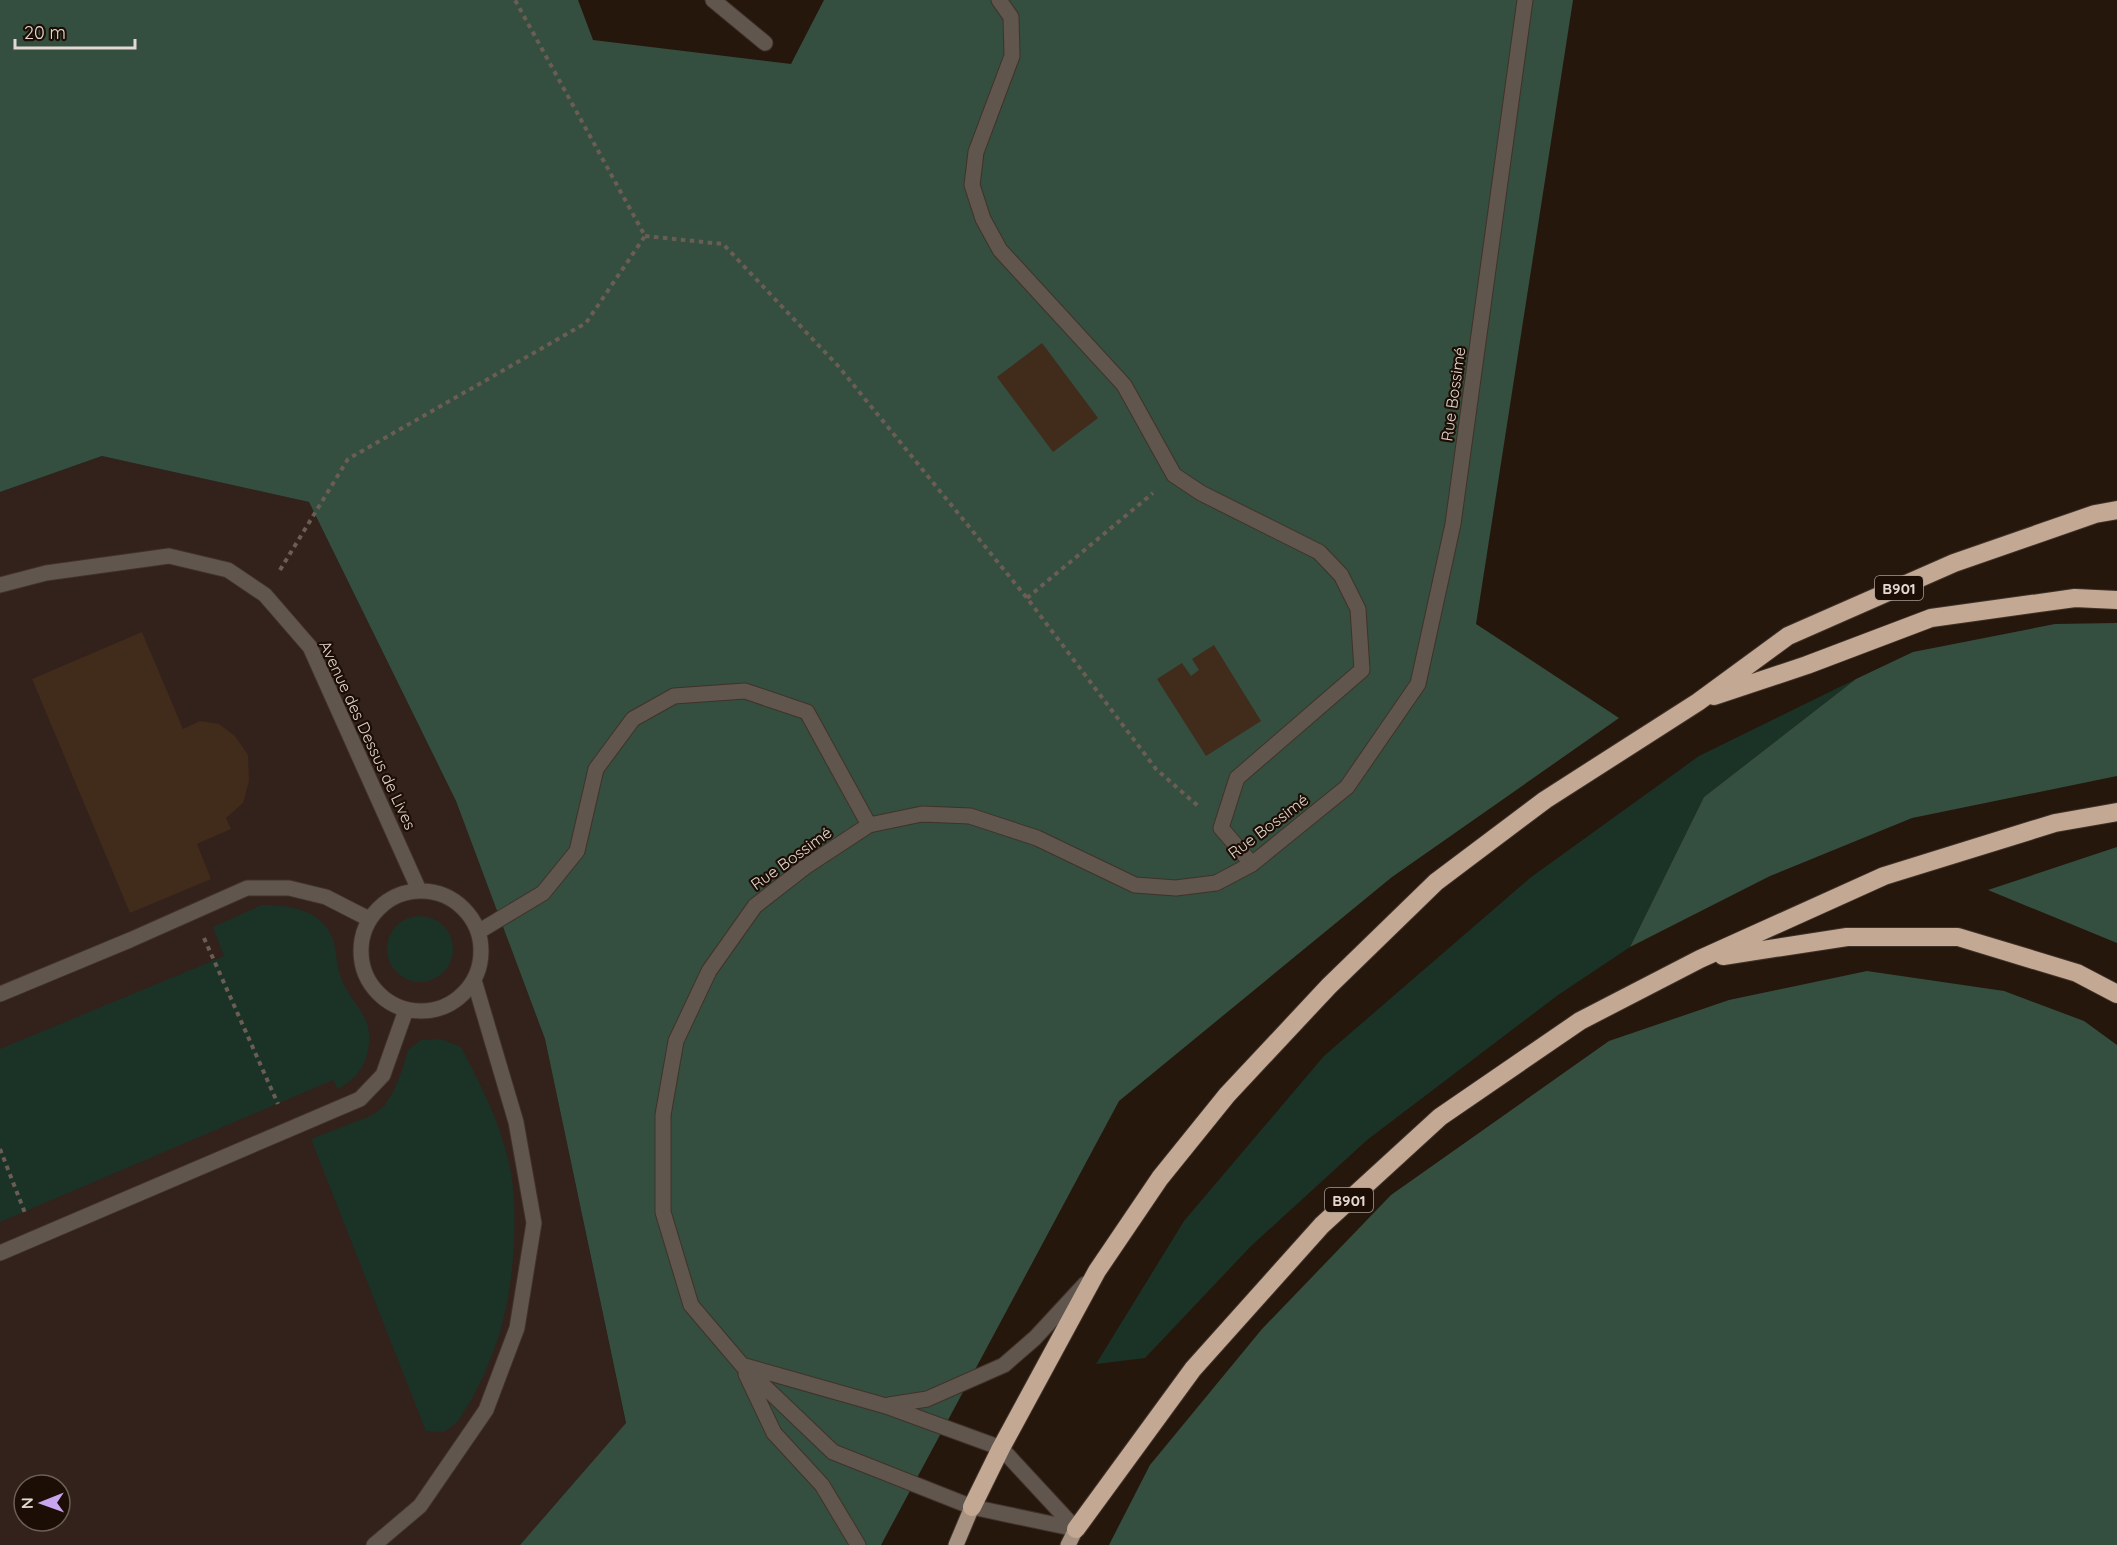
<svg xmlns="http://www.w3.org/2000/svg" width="2117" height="1545" font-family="Quicksand,sans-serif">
	<rect width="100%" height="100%" fill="#26170d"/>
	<path fill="#33211b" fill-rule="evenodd" d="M102,456L309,502L456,801L545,1039L626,1424L520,1545H0V492ZM24,1485H60V1521H24Z"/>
	<path fill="#1b3326" d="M1856,679L1704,797L1630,947L1558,995L1367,1140L1251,1246L1145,1358L1096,1364L1184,1221L1324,1056L1530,878L1699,756Z
		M262,905C291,905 325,910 334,943C337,956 337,970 343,983C350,997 361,1009 367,1023C372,1039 368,1063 356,1075C351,1081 344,1085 338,1089L333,1080L0,1222V1049L224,956L213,927Z
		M387 949a33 33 0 1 1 66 0a33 33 0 1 1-66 0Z
		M441,1039L461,1047C484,1091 508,1138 513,1188C517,1228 513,1278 504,1316C498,1347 476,1396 458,1421C454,1425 448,1429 444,1432L426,1431L311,1139L373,1115L385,1105L394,1090L403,1068L408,1050L421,1040Z"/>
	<path fill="#344f40" d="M0,0H578L593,40L791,64L824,0H1573L1476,624L1619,718L1392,877L1119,1101L881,1545H520L626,1423L545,1039L456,801L309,502L102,456L0,492Z
		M2117,623V776L1912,818L1770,876L1630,947L1704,797L1856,679L1913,652L2055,624Z
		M2117,847V943L1988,890Z
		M1867,971L2004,991L2084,1021L2117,1045V1545H1109L1150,1465L1262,1329L1391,1195L1609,1041L1729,1000Z"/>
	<path fill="#412b1b" d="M1042,343L1098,418L1053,452L997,377Z
		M142,632L183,729L200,721L219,724L235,736L248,755L249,781L243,803L226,818L231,829L197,844L211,879L130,913L32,679Z
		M1214,645L1261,721L1206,756L1157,679L1182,663L1191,676L1199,670L1192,659Z"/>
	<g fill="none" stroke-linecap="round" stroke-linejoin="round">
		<g stroke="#403229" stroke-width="17">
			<path id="service" d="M713,0L765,43
				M999,0L1011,17L1012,56L976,152L972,185L983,219L1000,250L1124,385L1174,475L1201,493L1319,552L1341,575L1358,609L1362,670L1237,778L1221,828L1252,864
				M0,1253L360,1099L383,1075L406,1010
				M374,1545L420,1506L486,1410L517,1328L534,1223L516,1122L474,980"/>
		</g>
		<g stroke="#403229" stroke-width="17">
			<path id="minor" d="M0,585L46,573L169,556L228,570L265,595L310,647L419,890
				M361 951a60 60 0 1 1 120 0a60 60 0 1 1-120 0Z
				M478,932L543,893L577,851L596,769L633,719L674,696L745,691L807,712L869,825
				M0,994L130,940L247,888H289L326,897L369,919"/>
		</g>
		<g stroke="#403229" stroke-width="17">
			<path id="tertiary" d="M745,1366L886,1406L1001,1448L1076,1529
				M746,1374L774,1433L822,1485L858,1545
				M889,1405L927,1399L1004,1365L1035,1338L1085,1284
				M1076,1529L972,1507L833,1452L742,1365L691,1305L663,1212V1115L676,1041L709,971L755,906L805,867L869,825L922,814L970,816L1037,838L1135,885L1176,888L1216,883L1252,864L1347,787L1418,684L1453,524L1525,0"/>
		</g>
		<g stroke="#403229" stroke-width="17">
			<path id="primary" d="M956,1545L972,1507
				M1068,1545L1076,1529"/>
		</g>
		<g stroke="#403229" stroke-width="20">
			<path id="motorway" d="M1714,696L1807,665L1931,618L2075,598L2117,600
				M1723,956L1847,937H1958L2077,973L2117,994
				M972,1507L1001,1448L1097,1271L1160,1178L1227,1095L1329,986L1436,882L1545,800L1698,702L1788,636L1954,563L2095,514L2117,510
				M1076,1529L1193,1369L1322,1225L1440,1117L1580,1021L1700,959L1884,876L2055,823L2117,812"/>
		</g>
		<path stroke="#6a5d54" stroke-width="4" stroke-dasharray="4.5 4.5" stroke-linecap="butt" d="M645,236L723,244L839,367L1027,598L1156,769L1198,806
			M280,570L348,459L586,323L645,236L515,0
			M1027,598L1153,493
			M204,938L278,1104
			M0,1149L25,1213"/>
		<use href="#service" stroke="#60564e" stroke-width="15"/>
		<use href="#minor" stroke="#60564e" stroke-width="15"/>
		<use href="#tertiary" stroke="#60564e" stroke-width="15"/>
		<use href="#primary" stroke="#a79180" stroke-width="15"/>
		<use href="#motorway" stroke="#c3a994" stroke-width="18"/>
	</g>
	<g text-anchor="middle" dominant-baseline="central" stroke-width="4.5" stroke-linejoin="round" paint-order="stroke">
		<g fill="#1c0e05" stroke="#a79c94" stroke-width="1.5">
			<rect x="1875" y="576" width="48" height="24" rx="4.5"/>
			<rect x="1325" y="1188" width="48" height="24" rx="4.5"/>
		</g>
		<g font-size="15" font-weight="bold" fill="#e3d9d2">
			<text x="1899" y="588">B901</text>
			<text x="1349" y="1200">B901</text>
		</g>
		<g font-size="16" fill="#e3d9d2" stroke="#1c0e05">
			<text transform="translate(1453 394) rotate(-82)">Rue Bossimé</text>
			<text transform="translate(368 735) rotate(65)">Avenue des Dessus de Lives</text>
			<text transform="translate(1268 826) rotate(-37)">Rue Bossimé</text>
			<text transform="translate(791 858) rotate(-36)">Rue Bossimé</text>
		</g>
	</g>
	<g transform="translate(42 1503) rotate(269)"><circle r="28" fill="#1c0e05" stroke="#6c5f57" stroke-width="1.5"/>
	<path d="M0-4.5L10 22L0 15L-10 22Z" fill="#c7a6ef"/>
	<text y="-9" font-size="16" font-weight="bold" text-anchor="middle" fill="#e3d9d2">N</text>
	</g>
	<path d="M15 39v9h120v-9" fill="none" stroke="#e3d9d2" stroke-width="3"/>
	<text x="24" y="39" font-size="18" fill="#e3d9d2" stroke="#1c0e05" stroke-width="4.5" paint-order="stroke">20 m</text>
</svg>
